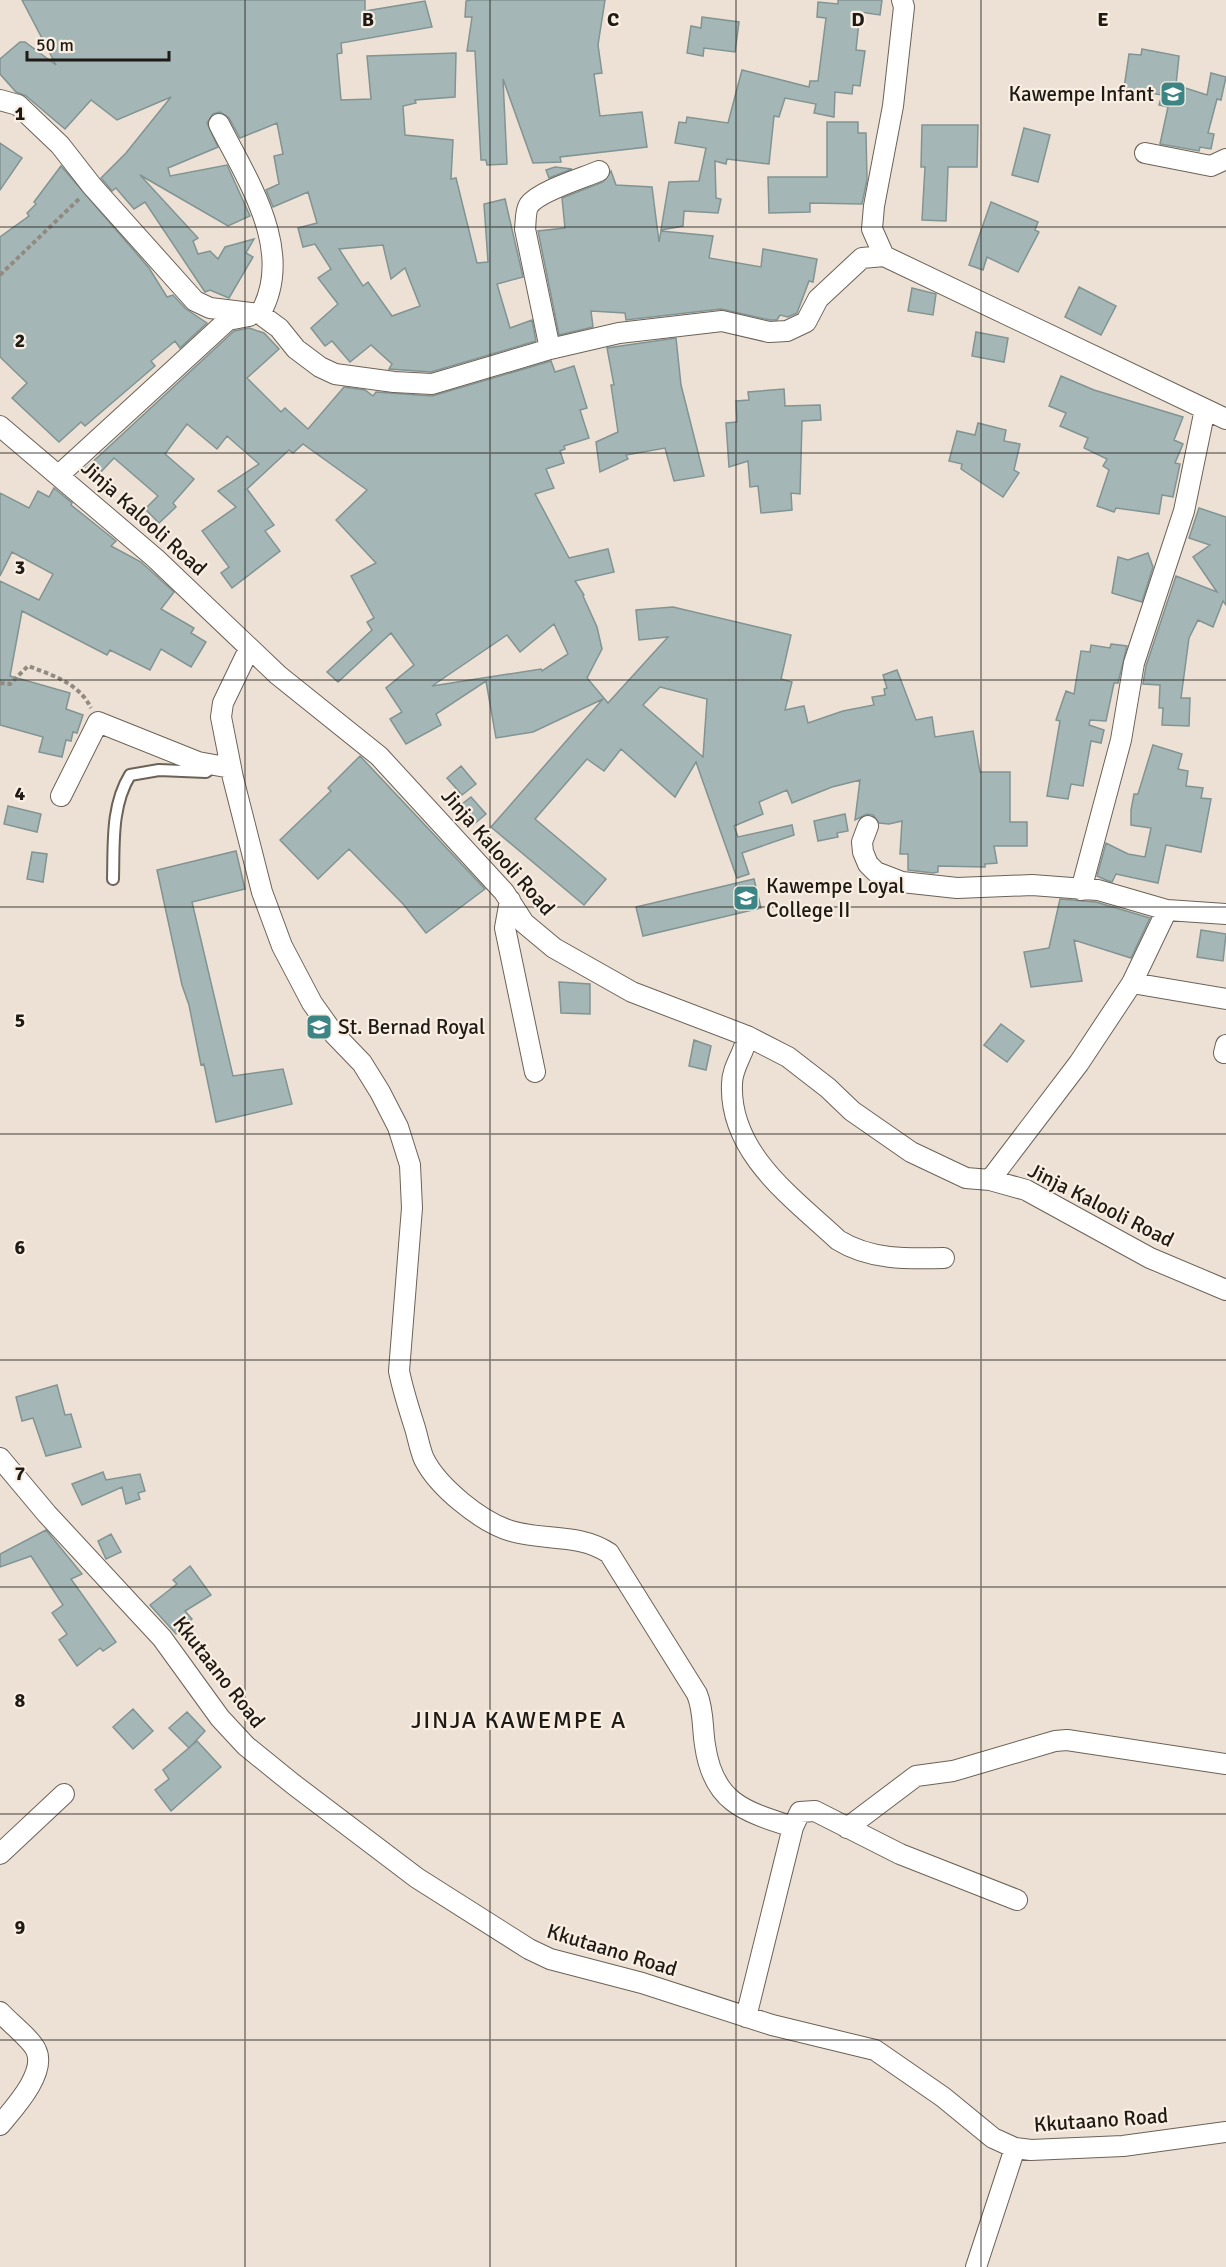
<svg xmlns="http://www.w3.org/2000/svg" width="1226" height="2267" font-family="Signika,sans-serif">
	<rect width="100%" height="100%" fill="#ece1d4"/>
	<path fill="#a4b7b6" stroke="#819392" stroke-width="1.5" fill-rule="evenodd" d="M22,0H365V11L425,1L432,27L341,43L342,53L337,54L341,100L371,99L367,56L456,53L455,97L415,100L416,103L403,106L405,135L453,140L451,179L456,178L477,263L488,262L484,204L505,199L523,277L497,284L510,328L532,320L536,341L431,372L389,369L392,364L371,345L350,362L332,341L325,346L311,328L338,304L318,278L331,269L315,244L303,247L298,228L317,223L308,192L273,207L266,190L279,184L274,156L283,154L277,123L240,138L229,118L220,112L213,114L207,123L218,147L168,168L170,176L227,165L250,216L228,226L140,175L198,238L193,241L198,254L210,251L218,259L225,247L254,239L246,253L253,257L229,298L210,290L205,292L145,202L134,209L116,188L112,191L101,178L126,153L171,97L117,120L91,100L65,129L26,96L16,92L0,74V59L20,42H25L56,65ZM383,245L391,279L405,268L420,306L392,316L368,282L363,286L339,249Z
		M471,0H605L598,45L602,73L594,74L600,116L642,112L647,147L560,157L561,162L533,163L503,79L507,164L487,165L486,160H481L475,51H467L472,17H465L466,1Z
		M838,0H882L880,15L860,12L856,50L865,51L860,86L853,85L852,94L835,92L834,117L814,113L816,104L785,98L779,117L774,116L769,164L727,159L726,164L715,161L716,198L721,199L718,213L684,211L683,226L661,230L669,182L699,181L706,148L675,143L679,122L686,123L687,117L728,123L742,70L809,87L810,81H818L826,18L817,17L818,2L838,4Z
		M702,17L739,22L735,52L704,48L703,56L687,53L691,26L701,28Z
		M1142,49L1179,56L1176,85L1207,95L1211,73L1226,77L1221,100L1217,99L1208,133L1214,134L1211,149L1200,147L1199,151L1160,144L1168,107L1159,105L1162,95L1124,88L1129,54L1141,55Z
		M827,122H858V133H866L867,180L862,204L810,203V212L769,213L768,177H827Z
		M922,125H978L977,167H948L946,221L922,220L925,167H921Z
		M1024,128L1050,135L1038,182L1012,175Z
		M0,143L22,158L0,190Z
		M61,166L149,268L167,297L173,295L186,309L207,323L180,348L175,341L151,361L155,366L85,426L81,422L59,442L12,398L27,383L0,357V237L29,216L27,213L36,204L34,202Z
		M555,167L572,169L549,178L546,170Z
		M611,171L616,185L652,187L659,242L661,231L713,236L709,258L761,267L763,249L817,259L813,282L809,281L797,313L788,317L780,315L777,320H770L721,309L626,320L625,313L591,311L593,327L559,335L538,231L565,228L562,198L603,182Z
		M991,202L1038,222L1035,230L1039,232L1018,272L987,257L983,270L969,265Z
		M1079,287L1116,306L1101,335L1065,317Z
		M912,288L936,294L933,315L908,311Z
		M249,328L264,333L279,349L247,378L281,412L285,408L308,429L344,387L365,390L373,396L376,392L432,396L551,361L555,372L574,366L587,408L580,410L589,438L564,446L565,449L560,451L564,463L546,469L554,488L535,494L569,558L608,549L614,572L575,581L584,595L583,596L597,627L602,649L587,678L608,703L668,637L639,640L636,610L673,607L791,635L781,679L792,682L785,710L804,706L808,723L843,711L874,705L872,697L885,695L884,689L887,688L883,675L897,670L916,720L932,717L935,737L973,731L980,772H1010V822H1027V846H994L997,863L985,864V867L938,866V872L933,873L908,870V854H900L902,821L889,824L879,823L873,815L867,814L855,820L860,780L832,787L792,803L787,790L759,802L763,814L734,826L738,837L792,825L794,835L742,853L749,874L737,878L696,762L675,797L621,749L604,771L587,759L535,819L606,879L584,905L491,827L603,699L533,732L496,738L486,681L436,714L441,725L406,744L390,719L402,712L386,688L414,665L391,633L338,682L327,672L372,630L367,622L374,618L351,576L376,563L336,520L367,490L303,444L293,453L289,450L247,489L274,525L265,531L280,551L232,588L221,573L229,567L202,531L236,507L218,491L259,464L227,436L217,449L187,424L165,454L194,479L173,503L176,507L159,523L145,509L158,496L114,458L99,474H93L86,468L234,331ZM554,624L568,654L542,671L541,669L432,686L507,635L520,652ZM660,687L707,699L703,757L643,705Z
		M976,332L1008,338L1004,362L972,356Z
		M676,338L681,385L704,476L674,481L665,448L626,455L628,459L600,472L596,442L618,432L611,385H614L607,348Z
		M1061,376L1094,390L1183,417L1174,440L1183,444L1175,463L1180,464L1173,497L1162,495L1159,514L1116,508L1114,512L1097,506L1109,470L1103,466L1107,459L1084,448L1088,438L1060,426L1066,413L1049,406Z
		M784,389L785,406L820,405L821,420L802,421L800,494L791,493L792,510L761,513L758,486L750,487L748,461L729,467L726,423L737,422L736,401L749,400L748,392Z
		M978,423L1006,430L1004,441L1020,444L1014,470L1019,473L1003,497L961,469L962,464L949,461L957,431L975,435Z
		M54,488L72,503L71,505L116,541L111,546L141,562L174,592L161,609L194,628L191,633L206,642L191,667L161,649L150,670L110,650L107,655L22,611L10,676L70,693L66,709L83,715L77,733L73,732L71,741L66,740L62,757L39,752L43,737L0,725V581L39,600L53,574L12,552L0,576V493L29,508L38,491L49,497Z
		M1199,508L1226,517V605L1223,601L1213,627L1198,620L1189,638L1181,698H1190L1189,726L1162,725L1163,708H1159L1160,685L1143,684L1146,666L1176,576L1217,592L1193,557L1210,545L1189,538Z
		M1148,553L1153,567L1142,602L1112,593L1118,557L1128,560Z
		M1111,644L1127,646L1118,683H1114L1106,721L1090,720L1089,725L1104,730L1101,743L1091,741L1083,786L1071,784L1068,799L1047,796L1060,721L1056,720L1066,691L1074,694L1081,651L1090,652L1091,645L1110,648Z
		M1153,745L1182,754L1178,769L1188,771L1186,786L1203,788L1201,798L1211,799L1201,852L1166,845L1158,883L1116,874L1112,882L1106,880L1097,876L1106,843L1128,854L1145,857L1151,828L1131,825V810L1134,794H1138Z
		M360,756L485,889L426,933L404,905L349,849L318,879L280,840L331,791L328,788Z
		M461,766L476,784L462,795L447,778Z
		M471,797L486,814L473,825L458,807Z
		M8,806L41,814L37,832L4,824Z
		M845,814L848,831L837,833L838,837L818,841L814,821Z
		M236,851L245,889L192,902L233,1076L283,1069L292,1104L216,1122L204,1064L201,1065L189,1005L182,985L157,870Z
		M32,852L47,854L43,882L27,879Z
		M754,879L761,908L643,936L636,907Z
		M1060,899L1096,902L1150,918L1131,958L1074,940L1082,981L1031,987L1024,952L1049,948Z
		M1201,930L1226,934L1223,961L1197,957Z
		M559,982L590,984V1014L561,1013Z
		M1001,1024L1024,1041L1007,1062L984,1045Z
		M694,1040L711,1046L706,1070L689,1066Z
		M57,1385L65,1415L71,1414L81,1447L46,1456L33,1418L22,1421L16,1397Z
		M103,1472L106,1480L140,1474L145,1491L138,1493L140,1499L126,1504L122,1487L82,1505L72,1484Z
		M46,1530L82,1574L71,1579L116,1642L103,1651L100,1648L77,1666L59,1640L67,1634L52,1613L63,1605L31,1556L0,1567V1554Z
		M111,1534L121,1552L106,1559L98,1541Z
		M190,1566L211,1595L185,1611L192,1619L176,1634L150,1605L177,1584L173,1580Z
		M133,1709L153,1731L133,1749L113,1727Z
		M187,1712L205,1731L189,1748L169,1728Z
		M197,1741L221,1767L171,1811L155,1790L169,1779L163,1770Z"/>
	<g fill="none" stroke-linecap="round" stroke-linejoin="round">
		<g stroke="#6c6257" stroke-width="14">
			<path id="lane" d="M113,879C114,844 111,806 130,775L159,770L206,772L210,769"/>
		</g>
		<g stroke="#6c6257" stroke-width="22">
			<path id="street" d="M902,0L904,7L893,106L874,206L872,229L884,256L1226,419
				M0,100L18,105L60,145L92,186L195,301L210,308L260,314
				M219,124C247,180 296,251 260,314L279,328L296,349L320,367L335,374L394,382L432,384L550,349
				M1145,153L1211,166L1226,159
				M599,171C583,178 539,191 529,205C525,211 526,222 525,229L550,349L619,333L722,321L769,332L787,331L806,322L818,299L862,258L884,256
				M0,426L155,558L278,675L379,756L504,892L524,923L554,948L632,992L747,1036L788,1057L828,1088L852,1111L911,1152L966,1178L990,1180L1026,1190L1150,1258L1226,1290
				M60,474L228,320L249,316
				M249,649L223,703L221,717L233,778L262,892L282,946L312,1003L334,1034L362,1063L380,1092L398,1127L410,1165L412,1208L399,1371C403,1391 409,1409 415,1428C418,1438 420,1450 424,1459C438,1487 481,1522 511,1531C544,1541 579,1533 609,1553L697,1694C704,1711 702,1727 705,1745C713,1802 743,1811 793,1827L746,2017
				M61,796L98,722L198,762L231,768
				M868,826L862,842L863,852L868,864L876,872L902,882L957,888L1032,885L1098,890L1167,910L1226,914
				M1081,890L1121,740L1134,663L1184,511L1205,409
				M510,900L505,928L535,1072
				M1132,983L1226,999
				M747,1036C745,1053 732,1066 732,1084C729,1153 793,1198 838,1240C870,1260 907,1259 944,1258
				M1224,1053L1226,1045
				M990,1180L1079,1063L1132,983L1167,910
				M0,1458L47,1514L162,1638L220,1718L246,1746L293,1784L417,1878L529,1949L550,1959L642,1983L772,2025L875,2050L943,2097L993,2138L1015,2148L1031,2150L1123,2146L1226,2132
				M793,1827L800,1812L815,1811L900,1854L1017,1900
				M847,1828L916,1776L953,1771L1055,1741L1067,1740L1226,1764
				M0,1854L64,1794
				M0,2012C9,2022 31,2039 36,2050C47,2073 14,2108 0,2125
				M976,2267L1015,2148"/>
		</g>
		<path stroke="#928a81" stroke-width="4" stroke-dasharray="4.5 3" stroke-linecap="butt" d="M0,275L80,198
			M0,683L10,684L28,666C52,675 79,683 91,708"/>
		<use href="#lane" stroke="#fff" stroke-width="10"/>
		<use href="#street" stroke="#fff" stroke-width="20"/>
	</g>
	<path fill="none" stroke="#1e1b16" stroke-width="1.5" stroke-opacity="0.55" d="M245,0V2267M490,0V2267M736,0V2267M981,0V2267M0,227H1226M0,453H1226M0,680H1226M0,907H1226M0,1134H1226M0,1360H1226M0,1587H1226M0,1814H1226M0,2040H1226"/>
	<defs>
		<g id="school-square" transform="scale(1.35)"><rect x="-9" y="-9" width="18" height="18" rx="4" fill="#3d8584" stroke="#f9eee1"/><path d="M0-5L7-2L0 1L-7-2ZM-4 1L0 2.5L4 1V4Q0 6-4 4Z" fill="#fff"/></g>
	</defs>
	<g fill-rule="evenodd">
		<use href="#school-square" x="1173" y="94"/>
		<use href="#school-square" x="746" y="898"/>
		<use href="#school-square" x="319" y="1027"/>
	</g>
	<g text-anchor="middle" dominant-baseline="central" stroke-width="4.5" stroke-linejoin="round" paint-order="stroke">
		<g font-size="21" fill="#1e1b16" stroke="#f9eee1" text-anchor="start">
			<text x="1154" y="94" text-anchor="end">Kawempe Infant</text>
			<text x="766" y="886">Kawempe Loyal<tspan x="766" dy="24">College II</tspan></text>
			<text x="338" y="1027">St. Bernad Royal</text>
		</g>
		<g font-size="21" fill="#1e1b16" stroke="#f9eee1">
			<text transform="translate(144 518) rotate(42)">Jinja Kalooli Road</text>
			<text transform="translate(498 852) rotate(49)">Jinja Kalooli Road</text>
			<text transform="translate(1101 1205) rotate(27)">Jinja Kalooli Road</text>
			<text transform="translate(219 1672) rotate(52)">Kkutaano Road</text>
			<text transform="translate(612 1950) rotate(17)">Kkutaano Road</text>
			<text transform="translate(1101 2120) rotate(-4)">Kkutaano Road</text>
		</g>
		<g font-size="24" letter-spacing="1.5" fill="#1e1b16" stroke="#f9eee1">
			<text x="519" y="1720">JINJA KAWEMPE A</text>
		</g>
	</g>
	<g font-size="20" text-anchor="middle" font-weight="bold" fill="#1e1b16" stroke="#f9eee1" stroke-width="4.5" stroke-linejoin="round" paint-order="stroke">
		<text x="368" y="26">B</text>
		<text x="613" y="26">C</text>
		<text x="858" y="26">D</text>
		<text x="1103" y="26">E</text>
		<text x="20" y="120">1</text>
		<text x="20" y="347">2</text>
		<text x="20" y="574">3</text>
		<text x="20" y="800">4</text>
		<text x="20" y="1027">5</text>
		<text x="20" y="1254">6</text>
		<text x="20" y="1480">7</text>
		<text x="20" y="1707">8</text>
		<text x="20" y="1934">9</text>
	</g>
	<path d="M27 51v9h142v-9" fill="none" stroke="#1e1b16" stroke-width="3"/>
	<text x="36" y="51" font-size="18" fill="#1e1b16" stroke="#f9eee1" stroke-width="4.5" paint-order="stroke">50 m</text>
</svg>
